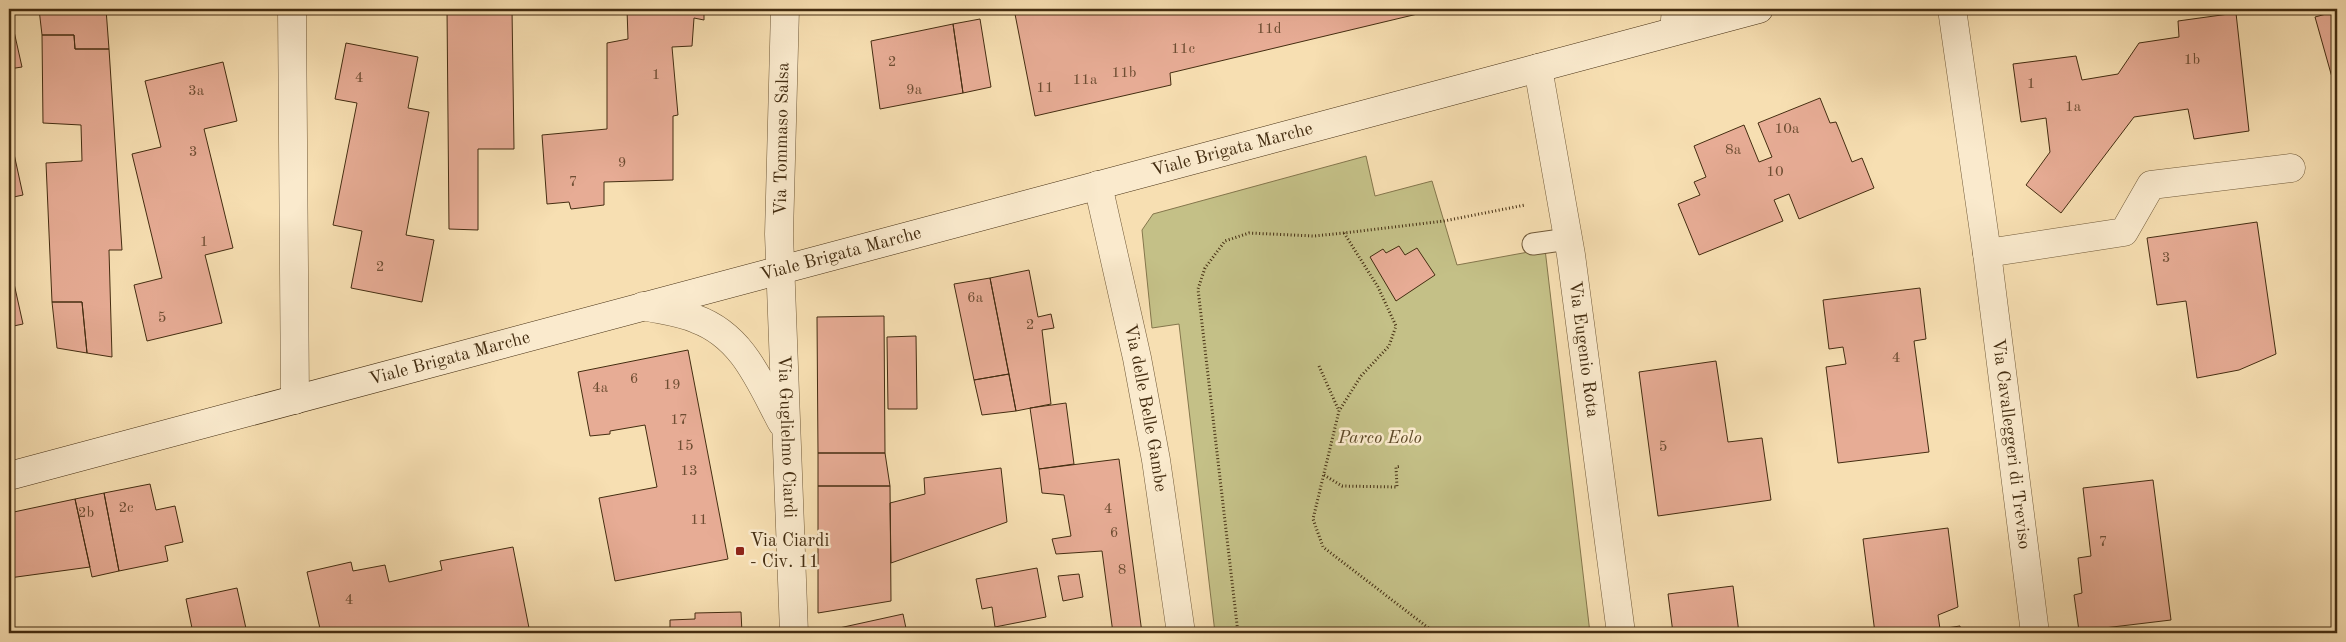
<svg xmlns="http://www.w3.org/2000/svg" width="2346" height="642" font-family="'Old Standard TT',serif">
	<rect width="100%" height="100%" fill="#f7dfb2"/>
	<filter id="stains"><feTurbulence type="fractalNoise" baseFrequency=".004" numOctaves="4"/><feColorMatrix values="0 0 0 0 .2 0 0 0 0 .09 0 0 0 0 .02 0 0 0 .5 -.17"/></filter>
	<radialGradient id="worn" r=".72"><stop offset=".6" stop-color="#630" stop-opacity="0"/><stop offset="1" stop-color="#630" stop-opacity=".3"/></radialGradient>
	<path fill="#c4c087" stroke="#84764c" d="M1366,156L1375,196L1432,181L1457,265L1545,249L1590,633H1215L1179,324L1152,328L1142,230L1153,214Z"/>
	<path fill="#e7ac95" stroke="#442d11" d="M9,9L22,67L9,69Z
		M39,9H106L109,49H75L74,35H42Z
		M447,9H512L514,149H478V230L449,229Z
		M627,9H704V20L694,18L692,46L672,47L678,115L673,116V180L604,182V205L571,209L569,202L547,204L542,135L607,129V43L628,39Z
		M1014,9H1429L1430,11L1170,73L1171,85L1035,116Z
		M2324,9H2337V95L2315,17L2326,14Z
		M2236,13L2249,131L2194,139L2188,109L2134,117L2061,213L2026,185L2050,152L2046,118L2021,122L2013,64L2076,56L2082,80L2118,74L2139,43L2179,37L2178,21Z
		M980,19L991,87L963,93L953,24Z
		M953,24L963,93L880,109L871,41Z
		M42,35H74L75,49H109L122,250H109L112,357L87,353L82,302H52L46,163L82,161L81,125L43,123Z
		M346,43L418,57L408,108L429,112L406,235L434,240L422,302L351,288L362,231L333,225L357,103L335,99Z
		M223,62L237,121L204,129L233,248L205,255L222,323L147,341L134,285L162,278L132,154L161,147L145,81Z
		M1820,98L1830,123L1836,122L1852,162L1862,158L1874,188L1799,219L1789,194L1774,200L1783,221L1699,255L1678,204L1700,195L1694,182L1706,177L1694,146L1744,125L1759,162L1772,157L1758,123Z
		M9,131L23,195L9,198Z
		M2332,154H2337V199H2334Z
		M2257,222L2276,354L2239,370L2197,378L2186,301L2157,305L2147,238Z
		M1399,246L1405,255L1417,248L1435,275L1396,301L1370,257L1383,249L1386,253Z
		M9,261L23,324L9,327Z
		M1029,270L1038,317L1051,314L1054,328L1042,330L1051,404L1016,411L990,278Z
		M990,278L1009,374L974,380L954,284Z
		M1920,288L1926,339L1914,341L1929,452L1838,463L1826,367L1846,364L1843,347L1829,349L1823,300Z
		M52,302H82L87,353L57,348Z
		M884,316L885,453H818L817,317Z
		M916,336L917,409H888L887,337Z
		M688,350L728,559L615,581L599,498L657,487L645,425L610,431V434L590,436L578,372Z
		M1716,361L1728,442L1762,438L1771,500L1658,516L1639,372Z
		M1009,374L1016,411L982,415L974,380Z
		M1066,403L1074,464L1039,469L1030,408Z
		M818,453H885L890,486H818Z
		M1119,459L1142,633H1113L1102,551L1056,554L1052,539L1071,536L1064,495L1042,493L1039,469Z
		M1001,468L1007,522L891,563L890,503L925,494L924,478Z
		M2153,480L2171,620L2079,631L2074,595L2082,593L2078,558L2091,556L2083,488Z
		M150,484L156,510L175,506L183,542L165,546L168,561L119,571L104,493Z
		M818,486H890L891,601L818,613Z
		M104,493L119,571L92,577L75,499Z
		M75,499L90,567L9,578V513Z
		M1948,528L1958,607L1938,615L1940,629L1960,626L1961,633H1875L1863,539Z
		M513,547L530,633H321L307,572L351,562L353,571L385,565L389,582L442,570L440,561Z
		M1037,568L1046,617L995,627L992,607L982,609L976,579Z
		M1079,574L1083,597L1063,601L1058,576Z
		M1733,586L1739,633H1673L1668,594Z
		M237,588L247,633H193L186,599Z
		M741,612L742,633H670V620L695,619V613Z
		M903,614L907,633H831L830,630Z
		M1112,630L1113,633L1074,632Z"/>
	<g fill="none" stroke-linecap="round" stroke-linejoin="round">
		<g stroke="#715a39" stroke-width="23">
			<path id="lane" d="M1533,244L1568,239"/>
		</g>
		<g stroke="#715a39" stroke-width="29">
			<g id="street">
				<path d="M292,9L295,400"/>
				<path id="s1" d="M785,9L779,234L794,633"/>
				<path id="s2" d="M1952,9L1987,253L2035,633"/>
				<path d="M1674,31L1676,9"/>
				<path id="s3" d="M1538,68L1571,255L1621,633"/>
				<path id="s4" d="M1098,185L1137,358L1156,460L1181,633"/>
				<path d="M1987,253L2124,232L2151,185L2291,168"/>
				<path d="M643,306C660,310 680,312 696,319C743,336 760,382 782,423"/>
			</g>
		</g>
		<g stroke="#442d11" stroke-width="29">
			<g id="secondary">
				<path id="s5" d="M9,476L1759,9"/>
			</g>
		</g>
		<path stroke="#442d11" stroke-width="3" stroke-dasharray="1 2.5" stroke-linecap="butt" d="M1344,233L1378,287L1396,326L1389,346L1361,376L1339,411L1313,519L1323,547L1435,633
			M1319,366L1339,411
			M1324,475L1342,486L1397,487L1396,467L1401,466
			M1238,633L1198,289L1205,268L1225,241L1249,233L1314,236L1344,233L1444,221L1525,205"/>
		<use href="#lane" stroke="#faeacd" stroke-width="21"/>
		<use href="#street" stroke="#faeacd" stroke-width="28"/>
		<use href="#secondary" stroke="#faeacd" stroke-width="28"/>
	</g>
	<rect fill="#8f2418" stroke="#faeacd" stroke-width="2" x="735" y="546" width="10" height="10" rx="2.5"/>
	<g text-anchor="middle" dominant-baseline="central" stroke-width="5" stroke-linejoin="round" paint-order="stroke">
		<g font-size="15" fill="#6d4d32">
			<text x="1269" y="29">11d</text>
			<text x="1183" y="49">11c</text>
			<text x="2192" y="60">1b</text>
			<text x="892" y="62">2</text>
			<text x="1124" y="73">11b</text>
			<text x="656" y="75">1</text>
			<text x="359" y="78">4</text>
			<text x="1085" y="80">11a</text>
			<text x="2031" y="84">1</text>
			<text x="1045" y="88">11</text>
			<text x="914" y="90">9a</text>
			<text x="196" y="91">3a</text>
			<text x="2073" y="107">1a</text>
			<text x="1787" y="129">10a</text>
			<text x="1733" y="150">8a</text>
			<text x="193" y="152">3</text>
			<text x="622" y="163">9</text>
			<text x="1775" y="172">10</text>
			<text x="573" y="182">7</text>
			<text x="204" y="242">1</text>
			<text x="2166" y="258">3</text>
			<text x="380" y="267">2</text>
			<text x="975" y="298">6a</text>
			<text x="162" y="318">5</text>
			<text x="1030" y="325">2</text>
			<text x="1896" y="358">4</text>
			<text x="634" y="379">6</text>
			<text x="672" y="385">19</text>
			<text x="600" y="388">4a</text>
			<text x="679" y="420">17</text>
			<text x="685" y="446">15</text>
			<text x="1663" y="447">5</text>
			<text x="689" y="471">13</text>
			<text x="126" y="508">2c</text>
			<text x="1108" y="509">4</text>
			<text x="86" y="513">2b</text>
			<text x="699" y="520">11</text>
			<text x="1114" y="533">6</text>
			<text x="2103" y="542">7</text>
			<text x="1122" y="570">8</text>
			<text x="349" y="600">4</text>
		</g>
		<g font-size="18" fill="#442d11" stroke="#faeacd">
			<text transform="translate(782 139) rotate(-89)">Via Tommaso Salsa</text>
			<text stroke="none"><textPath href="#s5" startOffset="1266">Viale Brigata Marche</textPath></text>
			<text stroke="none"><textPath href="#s5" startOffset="861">Viale Brigata Marche</textPath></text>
			<text stroke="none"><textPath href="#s3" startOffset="285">Via Eugenio Rota</textPath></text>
			<text stroke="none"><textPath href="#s5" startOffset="456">Viale Brigata Marche</textPath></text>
			<text stroke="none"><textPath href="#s4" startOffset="228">Via delle Belle Gambe</textPath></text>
			<text stroke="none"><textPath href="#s1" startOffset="428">Via Guglielmo Ciardi</textPath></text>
			<text stroke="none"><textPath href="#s2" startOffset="439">Via Cavalleggeri di Treviso</textPath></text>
		</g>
		<g font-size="18" font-style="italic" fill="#5e4a29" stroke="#faeacd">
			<text x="1380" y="438">Parco Eolo</text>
		</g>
		<g font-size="18" fill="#442d11" stroke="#faeacd" text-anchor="start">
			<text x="750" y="541">Via Ciardi<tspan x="750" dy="21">- Civ. 11</tspan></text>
		</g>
	</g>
	<rect width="2346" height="642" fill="none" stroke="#f7dfb2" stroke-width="30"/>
	<rect x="10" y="10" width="2326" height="622" fill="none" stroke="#442d11" stroke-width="2.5"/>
	<rect x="15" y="15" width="2316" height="612" fill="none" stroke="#442d11"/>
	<rect width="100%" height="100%" filter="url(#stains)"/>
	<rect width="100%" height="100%" fill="url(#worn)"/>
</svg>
